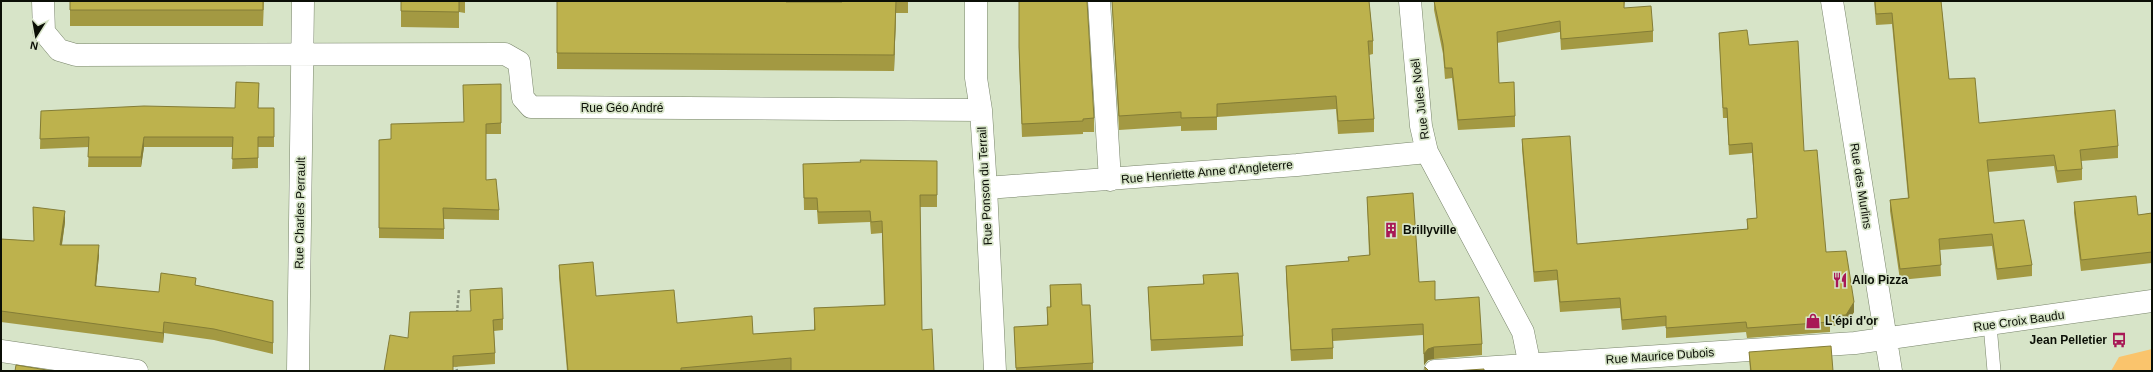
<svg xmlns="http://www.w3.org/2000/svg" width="2153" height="372" font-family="Helvetica,sans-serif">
	<rect width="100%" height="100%" fill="#d7e4c8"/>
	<path fill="#fac46c" d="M2152,349V371H2111L2119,357Z"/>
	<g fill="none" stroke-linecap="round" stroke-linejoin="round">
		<g stroke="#78846a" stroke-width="14">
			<path id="lane" d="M1990,325L1994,371"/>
		</g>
		<g stroke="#78846a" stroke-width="23">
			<path id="street" d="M43,1L44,32L59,50L76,55L505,54L519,62L523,98L531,107L981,110
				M976,1V78L981,110L986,188L995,371
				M1099,1L1110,180
				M1410,1L1421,126L1427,152L1523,332L1531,371
				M1832,1L1891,371
				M986,188L1297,165L1427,152
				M1,351L137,371
				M298,371L303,1
				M1435,371L1855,343L2152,301"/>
		</g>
		<path stroke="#8b9580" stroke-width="2.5" stroke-dasharray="3 2" stroke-linecap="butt" d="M457,313L459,289
			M456,364L457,371"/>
		<use href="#lane" stroke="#fff" stroke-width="13"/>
		<use href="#street" stroke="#fff" stroke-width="22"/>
	</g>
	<path fill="#a39942" d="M70,1H264L263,26H70Z
		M401,1H465V13L459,12V28L401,27Z
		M557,1L842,2V1H908V13H896L894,71L557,69Z
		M1019,1L1094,118V132H1083V134L1022,137L1019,61Z
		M1112,1H1369L1373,41V54L1369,55L1374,119V132L1338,134L1336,109L1217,117V130L1181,131V126L1119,130Z
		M1434,1H1625L1624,8L1653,31V42L1561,50L1560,32L1497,43L1499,83L1515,116V127L1458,130L1452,78L1445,79L1443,54L1434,10Z
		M1874,1H1941L1949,79L1979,123L2118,146V158L2081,161L2082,169V180L2057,183L2054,166L1988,172L1994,223L2032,265V276L1997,280L1992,246L1940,250L1941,276L1900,280L1890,211V200L1908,198L1892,24L1876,25Z
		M1719,33L1749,45L1804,151L1826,252L1854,312L1846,325L1830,326V332L1747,338L1746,332L1666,338V326L1622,330L1620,308L1560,312L1557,280L1534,282L1522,149V139L1577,244L1747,229V219L1757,218L1752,153L1729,155L1727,118H1723Z
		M501,84V134H486V180L499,210V220L444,219V239L379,238V140L391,139L464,122Z
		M259,108H274V147H258V168L232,169L233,147H144L141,167H88L89,147L40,149L41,111Z
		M803,164L937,195V207H920L922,330L934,371H791V370L779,371H567L559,277V265L596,296L677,323L753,334L814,330V308L884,305L882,233L871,234L870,222L818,224L817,210H804Z
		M1367,197L1419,282L1435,300L1482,344V355L1434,359L1428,360L1424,365L1423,335L1333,341V359L1291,361L1286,277V266L1348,261L1369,255Z
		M2074,202L2138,215L2152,213V263L2081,271L2074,213Z
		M33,207L65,222L62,245L99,255L96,286L159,292L196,285L273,301V354L214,340L164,333L163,343L1,322V239L34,241Z
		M1203,275L1243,336V346L1151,351L1148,287L1203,284Z
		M1050,285L1082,305L1093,363V371H1016L1014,327L1047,325V307H1050Z
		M470,290L503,319V330L494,331L495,353V364L453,367L408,338L471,311Z
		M1749,352L1833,371H1750Z"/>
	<path fill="#847d36" d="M896,1V13L894,71V55Z
		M144,137V147L141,167V157Z
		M65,211V222L60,256V245Z
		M99,245V255L95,296V286Z
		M1854,302V312L1846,325V315Z
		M164,322V333L163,343V333Z
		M1434,347V359L1428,360L1424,365V354L1428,349Z"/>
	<path fill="#bdb24d" stroke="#847d36" d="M70,1H263V10H70Z
		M401,1H459V12L401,11Z
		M557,1H786V2H842V1H896L894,55L557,53Z
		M1019,1H1087L1094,118L1083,119V121L1022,124L1019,47Z
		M1112,1H1369L1373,41H1368L1374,119L1338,121L1336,96L1217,104V117L1181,118V112L1119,116Z
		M1434,1H1624V8L1651,6L1653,31L1561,39L1560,21L1497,32L1499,83L1514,82L1515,116L1458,120L1452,68H1445L1443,44Z
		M1875,1H1941L1949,79L1975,78L1979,123L2115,110L2118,146L2080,150L2082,169L2057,171L2054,155L1987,160L1994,223L2024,220L2032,265L1997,269L1992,234L1939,239L1941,265L1900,269L1890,200L1909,198L1892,13L1876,14Z
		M1747,30L1749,45L1798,41L1804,151L1817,150L1826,252L1846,251L1854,302L1846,315L1829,316L1830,322L1747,328L1746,322L1666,328V316L1622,320L1620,298L1560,302L1557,270L1534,272L1522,139L1570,136L1577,244L1748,229L1747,219L1757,218L1752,143L1729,145L1727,108H1723L1719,33Z
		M236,82L259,83L258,108H274V137H258V158L232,159L233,137H144L141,157H88L89,137L40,139L41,111L144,106L235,108Z
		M501,84V123L486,124V180L496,179L499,210L443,208L444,229L379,228V140L391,139V124L464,122L463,85Z
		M860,160L937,161V195H920L922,330L932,329L934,371H791V358L681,368V371H568L559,265L593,262L596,296L674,290L677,323L752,316L753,334L815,330L814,308L885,305L882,221L871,222L870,211L818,212L817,198H804L803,164L861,162Z
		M1413,193L1419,282L1435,281V300L1479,297L1482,344L1434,347L1428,349L1424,354L1423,324L1332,329L1333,348L1291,350L1286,266L1349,261L1348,257L1370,255L1367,197Z
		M2136,196L2138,215L2152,213V252L2081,260L2074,202Z
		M33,207L65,211L60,245H99L95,286L159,292L161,273L196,278L195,285L273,301V343L214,329L164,322L163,333L1,311V239L34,241Z
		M1238,273L1243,336L1151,340L1148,287L1204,284L1203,275Z
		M1081,284L1082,305H1090L1093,363L1016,368L1014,327L1048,325L1047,307H1051L1050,285Z
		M502,288L503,319L493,320L495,353L453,356V371H384L390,335L408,338L410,312L471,311L470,290Z
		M1831,346L1833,371H1751L1749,352Z
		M16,365L53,371H15Z
		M1425,367L1429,371H1430H1425Z
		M1484,369V371H1454Z"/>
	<defs>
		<g id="building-bare" transform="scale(1.2)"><path d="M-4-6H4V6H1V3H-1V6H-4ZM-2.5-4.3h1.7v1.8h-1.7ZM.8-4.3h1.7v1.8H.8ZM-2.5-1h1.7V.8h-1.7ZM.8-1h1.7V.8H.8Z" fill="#a81856" stroke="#d7e4c8" stroke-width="2.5" paint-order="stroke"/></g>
		<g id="restaurant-bare" transform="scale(1.2)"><path d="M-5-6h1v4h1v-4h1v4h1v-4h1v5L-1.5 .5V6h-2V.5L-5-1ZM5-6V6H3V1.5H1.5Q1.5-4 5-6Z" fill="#a81856" stroke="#d7e4c8" stroke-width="2.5" paint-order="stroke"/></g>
		<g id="shop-bare" transform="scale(1.2)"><path d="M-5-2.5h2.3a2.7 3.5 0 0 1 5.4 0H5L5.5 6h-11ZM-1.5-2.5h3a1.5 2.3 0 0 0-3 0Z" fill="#a81856" stroke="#d7e4c8" stroke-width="2.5" paint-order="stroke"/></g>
		<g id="bus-bare" transform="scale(1.2)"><path d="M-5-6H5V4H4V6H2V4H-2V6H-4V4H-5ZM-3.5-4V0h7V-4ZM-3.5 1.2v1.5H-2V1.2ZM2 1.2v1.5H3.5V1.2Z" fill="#a81856" stroke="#d7e4c8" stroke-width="2.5" paint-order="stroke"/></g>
	</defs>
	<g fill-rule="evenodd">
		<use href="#building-bare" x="1391" y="230"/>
		<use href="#restaurant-bare" x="1840" y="280"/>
		<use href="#shop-bare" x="1813" y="321"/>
		<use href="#bus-bare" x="2119" y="340"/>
	</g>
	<g text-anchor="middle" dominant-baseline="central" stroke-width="3.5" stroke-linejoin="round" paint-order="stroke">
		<g font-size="12" fill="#0b0f06" stroke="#d7e4c8">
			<text transform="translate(1420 99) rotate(-97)">Rue Jules Noël</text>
			<text x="622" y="108">Rue Géo André</text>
			<text transform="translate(1207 172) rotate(-5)">Rue Henriette Anne d'Angleterre</text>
			<text transform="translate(985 186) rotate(-93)">Rue Ponson du Terrail</text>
			<text transform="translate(1861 186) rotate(81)">Rue des Murlins</text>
			<text transform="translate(300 213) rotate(-89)">Rue Charles Perrault</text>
			<text transform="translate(2019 321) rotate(-8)">Rue Croix Baudu</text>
			<text transform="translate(1660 356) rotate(-4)">Rue Maurice Dubois</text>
		</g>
		<g font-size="12" font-weight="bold" fill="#0b0f06" stroke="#d7e4c8" text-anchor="start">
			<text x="1403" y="230">Brillyville</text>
			<text x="1852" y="280">Allo Pizza</text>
			<text x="1825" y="321">L'épi d'or</text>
			<text x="2107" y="340" text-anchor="end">Jean Pelletier</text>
		</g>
	</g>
	<rect width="2153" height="372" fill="none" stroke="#0b0f06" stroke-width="4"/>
	<g transform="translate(36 36) rotate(191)" stroke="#d7e4c8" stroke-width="3" paint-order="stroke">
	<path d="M0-3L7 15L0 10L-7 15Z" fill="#0b0f06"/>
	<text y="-6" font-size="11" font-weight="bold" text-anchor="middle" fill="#0b0f06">N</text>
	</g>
</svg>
